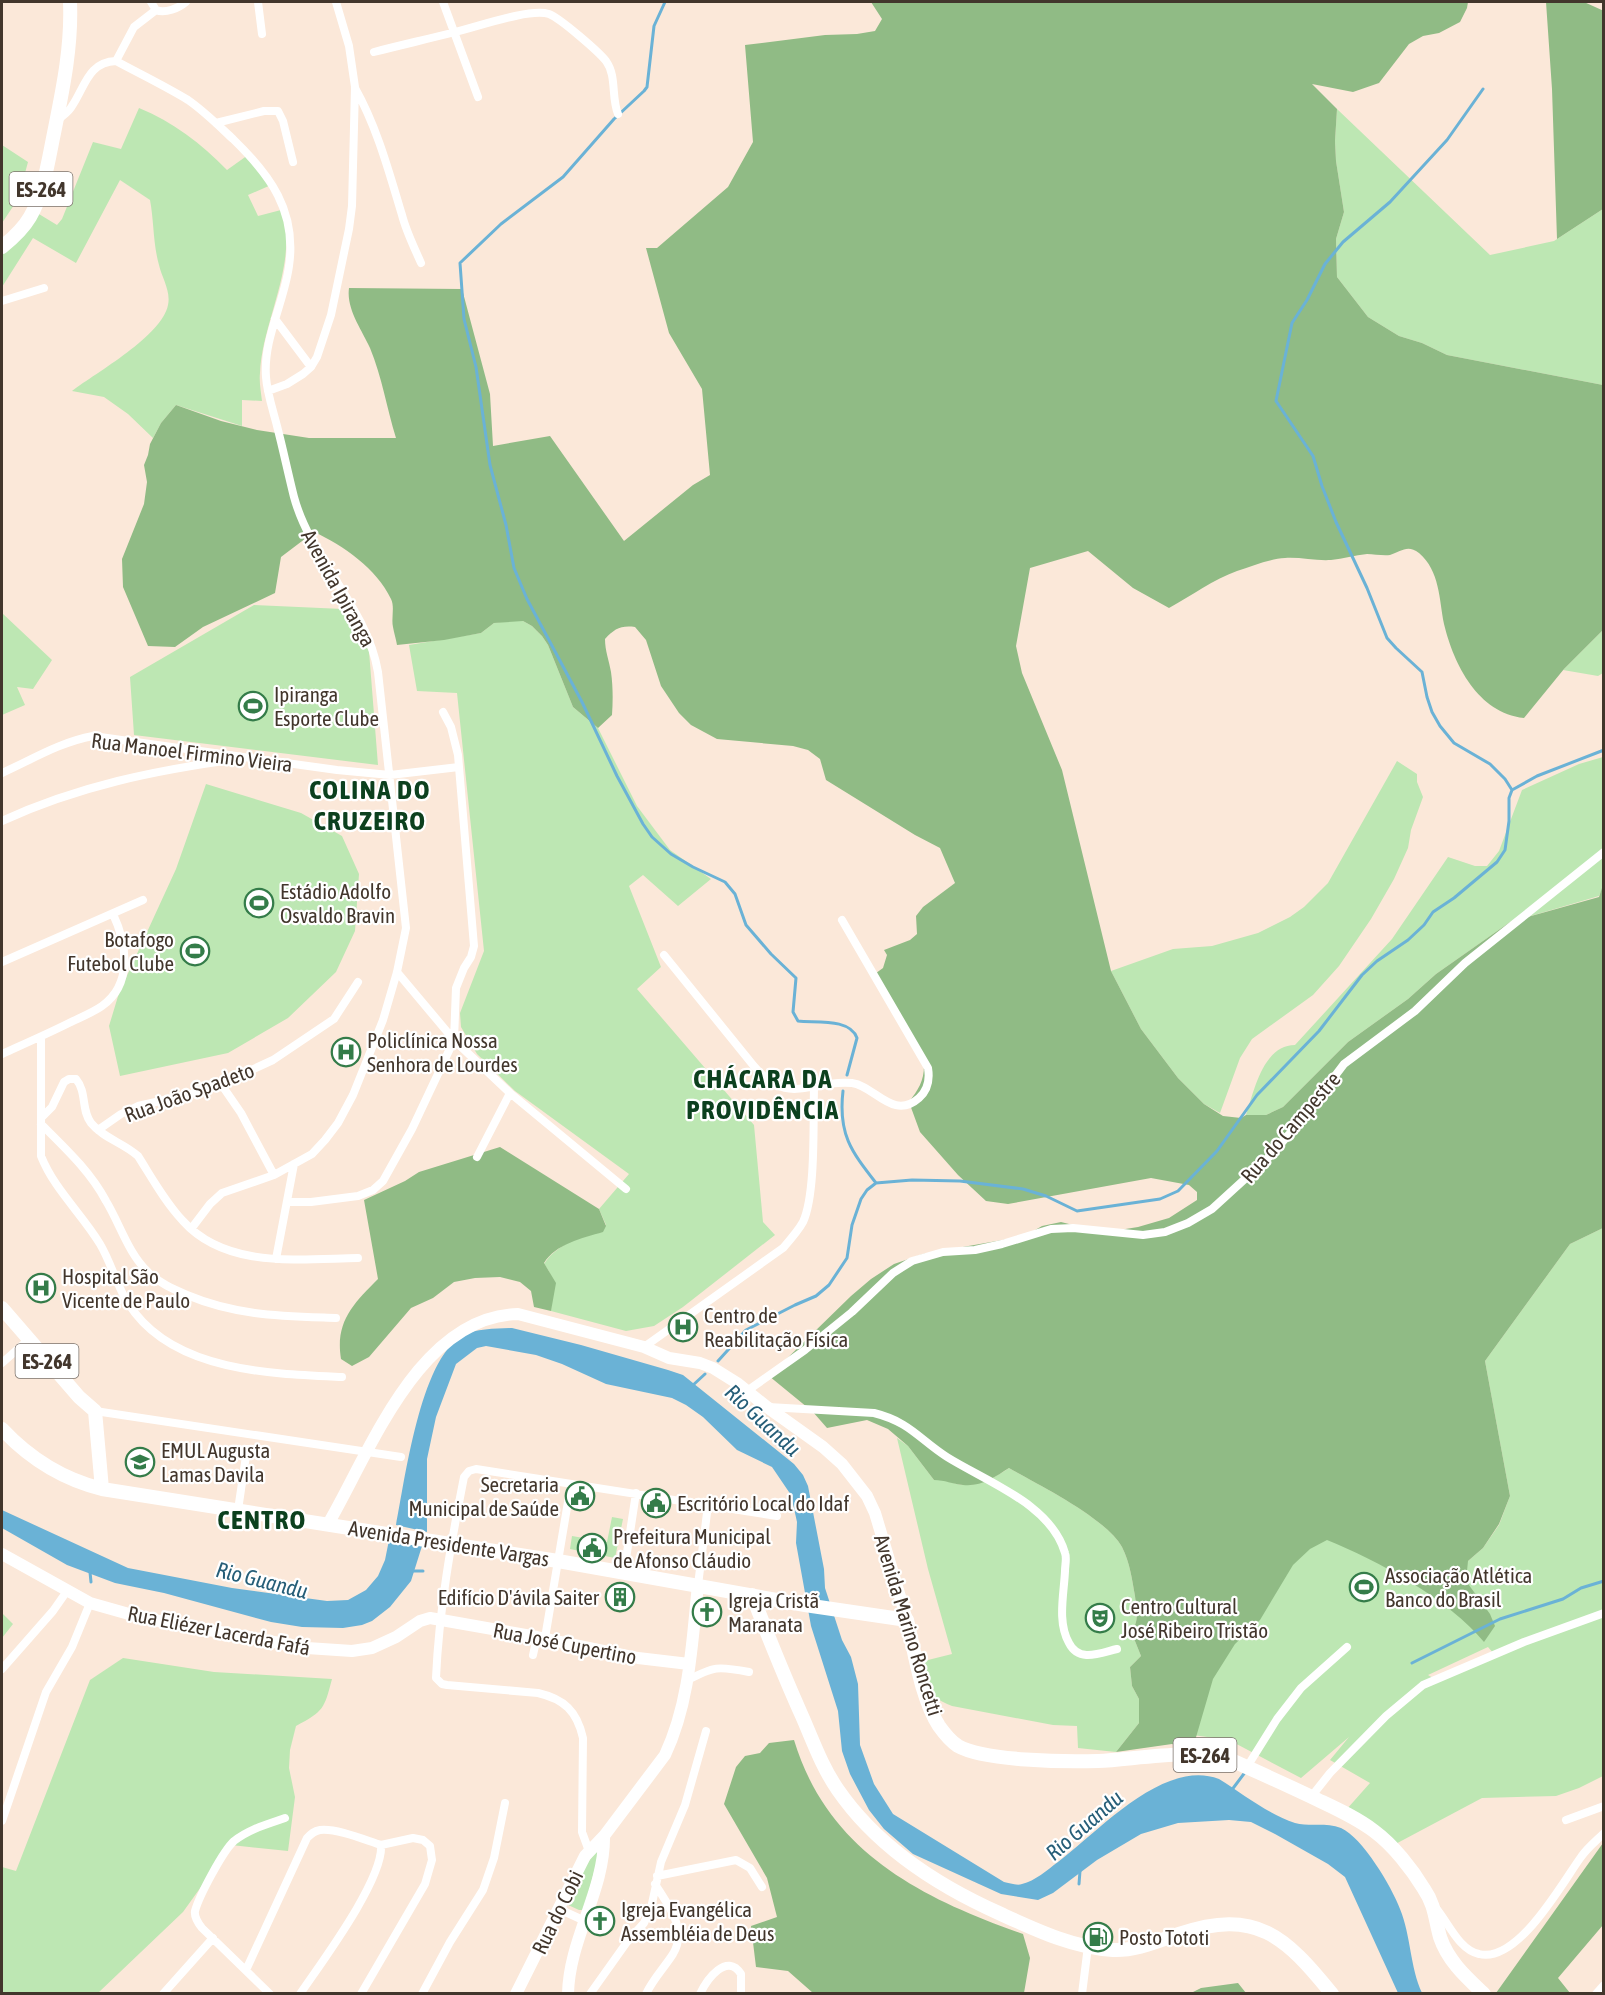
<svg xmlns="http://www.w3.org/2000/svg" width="1605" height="1995" font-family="'Asap Condensed',sans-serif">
	<rect width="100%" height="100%" fill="#fbe8d9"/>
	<path fill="#bde7b3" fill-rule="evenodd" d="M139,108C173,122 201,143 227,170L248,155L271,185L248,195L258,216L281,210C300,260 262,321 260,373C259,382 261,392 262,401L242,400V426L176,405L161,423L153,438L128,414L104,397L72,391C97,372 162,336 168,305C171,291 162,278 159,265C153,244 154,221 150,200L120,180L76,263L33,238L2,287V249L34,211L57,225L62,219L93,142L121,149Z
		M1337,109L1490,255L1554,241L1603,209V385L1447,355L1422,343L1399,336L1368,317L1337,277L1336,239L1344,212L1336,161L1335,141Z
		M2,145L28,162L18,199L2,223Z
		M254,605L343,609L369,651L378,765L134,735L130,677Z
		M2,613L52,660L33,689L17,687L25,705L2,715Z
		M514,620L523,621L532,626L542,636L548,645L573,707L598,728L637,806L670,850L711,879L678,906L643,875L629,886L661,967L637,989L754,1125L763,1222L775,1235L683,1307L654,1326L626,1331L551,1311C552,1291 558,1282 544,1264C556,1244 586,1235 606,1225L599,1209L629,1174L515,1091L477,1054L461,1027L460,1013L484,951L457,693L417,691L409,645L481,633L494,623Z
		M1603,630V673L1598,676L1563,670Z
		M1603,757L1604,885L1599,896L1510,922L1436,974L1408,999L1348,1042L1283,1107L1266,1115H1246C1254,1091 1263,1045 1295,1045L1392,939L1448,857L1475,866H1487L1499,851L1522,790L1579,764Z
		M1397,761L1417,774V782L1423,797L1411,830L1408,848L1394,879L1371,919L1339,966L1313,995L1252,1039L1240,1058L1220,1113L1204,1104L1178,1078L1141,1029L1111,971L1173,949L1212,946L1258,933L1290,917L1304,907L1328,883Z
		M206,784L301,813L342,836L359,874L355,931L336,972L288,1018L228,1053L120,1076L109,1026L119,993L176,869Z
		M1603,1228V1776L1579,1788L1556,1796L1482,1798L1388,1848L1346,1810L1370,1783L1330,1760L1349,1737L1301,1778L1229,1740L1178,1733L1323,1470L1468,1561L1483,1548L1499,1525L1510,1496L1485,1361L1570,1244ZM1488,1647L1494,1654L1433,1678L1428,1675Z
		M897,1438L908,1446L934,1480C946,1479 952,1484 963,1485C979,1486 996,1477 1009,1468C1039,1485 1106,1518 1122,1547C1130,1563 1132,1579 1135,1596C1136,1608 1140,1622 1131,1631L1141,1656L1130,1667L1132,1686L1139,1699V1723L1116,1752L1078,1748L1077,1726L1053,1725L952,1706C925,1695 927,1689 920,1662L952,1654L928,1569Z
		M612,1517L623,1519L615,1558L570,1549L572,1536L607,1542Z
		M2,1613L13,1624L2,1638Z
		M123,1658L214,1672L332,1679C324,1709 324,1711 296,1726L290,1750L289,1768L295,1797L288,1851L231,1845L183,1912L98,1993L2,1994V1867L16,1871L90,1680Z
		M596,1850L599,1853L584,1910H579L566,1904L576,1882Z"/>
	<path fill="#90bb85" d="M871,2H1468L1467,8L1460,22L1439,33L1423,36L1409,44L1379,83L1353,92L1312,84L1337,109L1335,141L1336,161L1344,212L1336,239L1337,277L1368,317L1399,336L1422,343L1447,355L1603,385V630L1564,669L1524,718C1478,713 1454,665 1444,624C1439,599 1440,571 1419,553C1407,544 1401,552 1390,555C1383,556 1374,554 1367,554C1355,555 1343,559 1331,560C1316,561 1300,557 1285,558C1269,559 1252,566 1237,571C1214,579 1191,596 1169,608L1133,588L1088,551L1030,568L1016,646L1022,673L1062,770L1111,971L1141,1029L1178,1078L1204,1104L1223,1116L1241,1118L1246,1115H1266L1283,1107L1348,1042L1408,999L1436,974L1510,922L1599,897L1603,885V1228L1570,1244L1485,1361L1510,1496L1499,1524L1483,1548L1468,1561L1466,1581L1490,1614L1495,1626L1484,1642C1450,1600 1377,1560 1327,1540L1310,1549L1293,1565L1260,1620L1235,1644L1213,1679L1192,1751L1172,1744L1116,1752L1139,1723V1699L1132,1686L1130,1667L1141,1656L1131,1631C1140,1622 1136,1608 1135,1596C1132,1579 1130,1563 1122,1547C1106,1518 1039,1485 1009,1468C995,1477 981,1487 963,1485C952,1484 945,1480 934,1480L908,1446L888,1429L867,1420L827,1428L813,1412L769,1376L851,1296L871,1279L894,1264L923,1254L1025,1236L1042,1226L1061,1222L1085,1228L1113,1231L1138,1227L1169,1218L1197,1200V1192L1189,1185L1151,1178L1008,1204L986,1201L958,1175L920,1132L909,1102C918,1090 924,1081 924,1066L872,976L883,968L887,955L884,950L910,940L917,934L916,916L923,907L955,883L940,848L915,835L826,780L820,759L808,750L793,746L717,739L691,725L679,713L661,686L646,640L635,627C621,625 614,629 605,639C605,651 609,660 611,672C613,686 613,701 612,715L598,728L573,707L548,645L542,636L532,626L523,621L494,623L481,633L444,640L397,645C396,639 394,633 393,627C391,618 395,607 391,599C377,569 343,545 314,532L281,557L275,593L203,627L175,647L148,646L123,587L122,559L144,504L147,482L144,465L148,455L150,444L161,423L176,405L221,421L257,430L309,438H396C387,409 382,377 370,348C362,330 346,309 349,288L462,289L490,394L493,446L550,436L624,541L693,485L710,475L702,389L669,333L646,248H657L728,187L753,142L745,45L825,35L857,34L875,31L882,19Z
		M1546,2H1584L1604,11L1603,209L1557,239L1552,89Z
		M500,1147L599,1209L606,1226L603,1232C582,1238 556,1244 544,1263L556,1283L551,1311L534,1307L531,1291L520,1282L500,1277L475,1278L454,1282L433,1298L411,1308L369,1357L352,1366L341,1359C335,1322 353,1304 378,1279L364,1200L405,1181L419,1172Z
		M794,1740C828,1852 921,1898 1023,1934L1030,1958L1024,1993H813L788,1971L756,1967L751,1926L777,1917L767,1878L724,1804L736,1767L745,1756L760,1753L769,1743Z
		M1603,1843V1925L1558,1978L1570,1993H1496Z
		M1238,1983L1246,1993H1191L1201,1988Z"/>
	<path fill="#6ab2d6" d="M512,1328L581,1345L668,1370L683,1375L794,1464L803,1475L808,1486L824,1569L825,1588L842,1640L851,1657L858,1684L860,1745L874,1784L893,1814L1004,1882C1009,1883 1017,1886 1022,1884C1035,1881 1047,1870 1058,1862C1099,1831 1164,1758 1219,1779C1243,1794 1268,1814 1295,1823C1310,1827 1326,1822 1341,1828C1362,1837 1392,1887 1400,1909C1411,1936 1410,1967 1422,1993H1398L1345,1877L1328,1864L1275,1834L1251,1822L1229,1820L1178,1823L1141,1834L1097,1860L1053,1893L1038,1900L1001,1894L913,1854L884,1829L869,1810L850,1774L842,1751L838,1711L811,1626L796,1543L797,1522L791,1495L772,1467L737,1450L703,1417L686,1405L672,1398L606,1384L562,1364L536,1355L486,1346L477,1348L456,1364L436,1417L427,1459V1532L396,1525C405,1480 420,1360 462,1336C477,1328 495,1329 512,1328Z
		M2,1510L128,1568L232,1588L327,1601L348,1600L366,1590L378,1576L385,1560L389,1540L422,1546L411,1581L390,1607L372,1621L362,1625L343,1628L302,1627L271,1622L164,1593L115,1583L67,1565L2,1528Z"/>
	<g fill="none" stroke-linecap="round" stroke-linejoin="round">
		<path stroke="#6ab2d6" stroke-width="3" d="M665,2L654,26L647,87L644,91L614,119L563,177L501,224L460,263L464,319L476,367L490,465L506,525L514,568L527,599L582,702L617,776L643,824L652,837L671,854L693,867L725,882L735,894L746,925L771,954L796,978L793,1012L798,1021C816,1023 850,1018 857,1038L847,1075
			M1483,89L1447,140L1390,202L1343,242L1325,264L1307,300L1292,323L1276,401L1313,456L1322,486L1336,522L1367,588L1387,638L1396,648L1422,672L1427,697L1432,712L1440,726L1454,743L1490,764L1505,779L1512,790
			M843,1091C838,1134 851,1151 876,1183
			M718,1361L746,1330L795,1305L816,1296L829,1285L847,1258L852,1225L861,1199L867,1190L876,1183L912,1180L960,1181L1023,1189L1046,1196L1077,1211L1160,1199L1178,1191L1217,1151L1257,1095L1319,1031L1362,975L1377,961L1408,940L1424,925L1433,912L1454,898L1497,862L1505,850L1509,821V798L1512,790L1537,776L1604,750
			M692,1386L705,1374
			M413,1571H423
			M90,1572L91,1582
			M1412,1663L1500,1619L1563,1599L1581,1588L1604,1581
			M1231,1791L1246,1771
			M1079,1884L1080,1871"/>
		<path stroke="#fff" stroke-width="8" d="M151,2L156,10
			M258,2L262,34
			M443,2L478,97
			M156,10C165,14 179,8 186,2
			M374,52C401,45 428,39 455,32C477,27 529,8 549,14C560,18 599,52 606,61C617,76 611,97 618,114
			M116,61L134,27L156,10
			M355,88C377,127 389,172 402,215C406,231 414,247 421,263
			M58,120C63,115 69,112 72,106C85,87 88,62 116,61C140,74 165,86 188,100C204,111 219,126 233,139C270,175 297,211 289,266C284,303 263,339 266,377C267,393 273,410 277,426C283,449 288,473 294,497C311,560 367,607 378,672L406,928L397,972L383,1020L353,1095L338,1123L325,1140L312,1154L274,1175L222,1193L210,1204L191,1229
			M216,123L264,111H278L283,121L293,162
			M2,301L44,288
			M275,319L311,367
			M268,391L287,384L303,374L311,367L317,357L331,315L349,229L352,206L355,87L349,46L336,2
			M2,773C31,760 60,742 93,736L337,770L390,775L459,767
			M2,821C78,786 156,770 238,759
			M664,955L753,1065C789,1108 808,1079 852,1083C875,1086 893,1121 919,1098C928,1090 930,1080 928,1068L842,920
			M2,962L143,900
			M397,972L454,1040L510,1093L626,1189
			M41,1037V1156C54,1189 82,1214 100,1244C113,1266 118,1292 135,1313C181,1372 274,1374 342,1377
			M2,1054C24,1044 47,1034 69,1023C79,1018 92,1013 102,1006C133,984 127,944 113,914
			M221,1084L241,1113L274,1175
			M42,1117L52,1107L64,1082L69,1079H76C87,1092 81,1110 91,1123C103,1138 124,1143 138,1156C152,1178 165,1202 183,1221C226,1269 299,1259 358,1258
			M41,1124C65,1148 90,1171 106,1201C120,1224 128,1253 148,1272C159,1283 173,1289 187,1295C237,1316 283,1316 336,1318
			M98,1130L121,1114L138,1106L191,1094L221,1084L273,1060L334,1019L358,982
			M477,1157L510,1093
			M288,1202H311L358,1196L373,1190L383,1181L412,1129L454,1040L456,988L464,968L471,957L474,946L458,755L451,727L443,712
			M276,1259L294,1164
			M644,1347L783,1248C790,1240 798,1231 803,1222C816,1194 813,1121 814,1088
			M2,1363L28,1340
			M747,1391L805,1350L852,1312L893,1273L912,1261L943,1252L975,1250L1002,1244L1051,1229L1073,1228L1143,1235L1165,1232L1188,1223L1212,1209L1269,1157L1300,1122L1344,1064L1415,1011L1465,963L1604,852
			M768,1407L874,1413C910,1422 919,1439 947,1457C987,1482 1051,1504 1065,1553C1067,1558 1065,1565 1065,1571C1064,1594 1057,1622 1069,1643C1079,1663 1100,1653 1117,1649
			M95,1411L401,1457
			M238,1510L247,1449
			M624,1572L636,1493
			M698,1585L708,1505
			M545,1638L571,1484
			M533,1655L537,1637
			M2,1669L53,1611L67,1591
			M686,1681C714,1666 718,1666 749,1672
			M1247,1767L1277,1719L1301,1688L1347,1647
			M1311,1797L1330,1773L1386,1716L1423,1685L1524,1642L1604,1613
			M1566,1820L1604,1806
			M2,1821L46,1692L72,1647L90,1603
			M589,1851L582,1832L583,1738C577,1711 564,1699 538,1693L447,1685L442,1684L436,1678C439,1610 451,1543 464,1477L469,1471L476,1469L777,1516
			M657,1876L736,1860L750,1868L762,1887
			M1436,1908C1448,1922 1459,1950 1479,1954C1518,1964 1562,1883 1581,1857C1587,1848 1596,1841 1604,1833
			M559,1909L585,1921
			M246,1970L307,1838C311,1834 314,1831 320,1830C337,1828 365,1840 381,1845
			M163,1994L213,1938
			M270,1994L202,1928C198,1923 194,1917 195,1911C199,1896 223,1851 234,1841C249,1829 268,1824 285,1818
			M300,1994C321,1963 384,1879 381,1845
			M361,1994L425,1884L432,1860L430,1846L423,1840L413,1838L381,1845
			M422,1994L450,1942L483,1890L494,1858L505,1803
			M590,1994L627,1942L644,1923L651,1908L661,1862L685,1805L706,1731
			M646,1994C653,1979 664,1968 673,1954C688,1929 668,1905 655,1884
			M700,1994C707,1979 727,1952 741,1974V1994
			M1082,1994L1088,1946
			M1596,1994L1604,1985"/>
		<path stroke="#fff" stroke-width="12" d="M328,1524C370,1452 419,1316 518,1314L644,1347L669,1358L700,1363L713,1368L737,1383L767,1407L823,1447L842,1464L867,1496L875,1513L907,1620
			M2,1554L90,1603L143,1618L307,1648L352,1651L372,1648L396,1637L420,1621L430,1618L537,1637L638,1658L689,1664
			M516,1994L585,1856L604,1836L665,1755C690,1702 692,1642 698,1585
			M568,1994C569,1939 605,1890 604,1836"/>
		<path stroke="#fff" stroke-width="14" d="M2,247C12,239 23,229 30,217C43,195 48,163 53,138C62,93 72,48 70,2
			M2,1308L79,1397L95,1411L102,1489
			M2,1429C30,1459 62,1479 102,1489L558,1561L805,1605L907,1620C915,1653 921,1698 939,1726C944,1733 950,1741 958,1746C984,1761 1066,1762 1098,1761C1138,1759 1193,1748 1231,1760C1260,1773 1289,1786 1318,1800C1337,1809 1357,1818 1374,1831C1393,1845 1412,1869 1424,1889C1435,1905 1435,1919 1440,1937C1448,1961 1466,1977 1484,1994
			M752,1595C768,1636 784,1676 802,1716C813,1741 822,1767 838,1790C878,1848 938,1886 1001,1914C1036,1930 1074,1948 1113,1950C1136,1951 1158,1941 1179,1934C1256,1908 1285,1936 1332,1994"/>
	</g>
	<defs>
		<g id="stadium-ring" transform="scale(1.5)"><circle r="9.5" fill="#fff" stroke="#347c49" stroke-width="1.5"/><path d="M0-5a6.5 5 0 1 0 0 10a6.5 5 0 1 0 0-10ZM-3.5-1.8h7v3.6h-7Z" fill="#347c49"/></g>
		<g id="hospital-ring" transform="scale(1.5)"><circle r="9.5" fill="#fff" stroke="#347c49" stroke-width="1.5"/><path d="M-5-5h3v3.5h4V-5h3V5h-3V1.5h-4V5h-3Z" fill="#347c49"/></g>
		<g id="school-ring" transform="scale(1.5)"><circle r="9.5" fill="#fff" stroke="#347c49" stroke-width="1.5"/><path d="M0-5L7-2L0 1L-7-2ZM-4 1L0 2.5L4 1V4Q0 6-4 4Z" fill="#347c49"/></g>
		<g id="civic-ring" transform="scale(1.5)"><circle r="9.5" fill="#fff" stroke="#347c49" stroke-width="1.5"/><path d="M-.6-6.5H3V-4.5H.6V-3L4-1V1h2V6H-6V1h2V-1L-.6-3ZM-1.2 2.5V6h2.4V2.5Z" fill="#347c49"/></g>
		<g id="building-ring" transform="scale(1.5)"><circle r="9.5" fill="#fff" stroke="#347c49" stroke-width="1.5"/><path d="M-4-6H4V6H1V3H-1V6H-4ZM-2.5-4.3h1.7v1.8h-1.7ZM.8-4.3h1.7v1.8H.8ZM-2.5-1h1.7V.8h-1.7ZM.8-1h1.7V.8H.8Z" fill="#347c49"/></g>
		<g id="church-ring" transform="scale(1.5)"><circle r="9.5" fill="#fff" stroke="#347c49" stroke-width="1.5"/><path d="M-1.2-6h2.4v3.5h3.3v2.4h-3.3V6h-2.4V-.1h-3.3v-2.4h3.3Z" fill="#347c49"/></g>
		<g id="theatre-ring" transform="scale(1.5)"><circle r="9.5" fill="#fff" stroke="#347c49" stroke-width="1.5"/><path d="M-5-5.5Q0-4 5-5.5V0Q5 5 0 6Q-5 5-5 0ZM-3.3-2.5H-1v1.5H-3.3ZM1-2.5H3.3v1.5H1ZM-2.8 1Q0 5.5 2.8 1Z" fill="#347c49"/></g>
		<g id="fuel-ring" transform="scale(1.5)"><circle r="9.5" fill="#fff" stroke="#347c49" stroke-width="1.5"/><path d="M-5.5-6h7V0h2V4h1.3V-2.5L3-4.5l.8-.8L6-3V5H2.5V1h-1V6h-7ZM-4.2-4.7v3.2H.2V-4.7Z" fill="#347c49"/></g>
	</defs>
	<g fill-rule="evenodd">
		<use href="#stadium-ring" x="253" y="706"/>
		<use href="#stadium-ring" x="259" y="903"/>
		<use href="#stadium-ring" x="195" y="951"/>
		<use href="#hospital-ring" x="346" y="1052"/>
		<use href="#hospital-ring" x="41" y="1288"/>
		<use href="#hospital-ring" x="683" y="1327"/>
		<use href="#school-ring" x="140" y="1462"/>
		<use href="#civic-ring" x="580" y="1496"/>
		<use href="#civic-ring" x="656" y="1503"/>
		<use href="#civic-ring" x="592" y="1548"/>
		<use href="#stadium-ring" x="1364" y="1587"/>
		<use href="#building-ring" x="620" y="1597"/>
		<use href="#church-ring" x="707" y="1612"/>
		<use href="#theatre-ring" x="1100" y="1618"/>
		<use href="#church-ring" x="600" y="1921"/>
		<use href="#fuel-ring" x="1098" y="1937"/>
	</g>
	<g text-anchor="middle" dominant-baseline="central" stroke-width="4.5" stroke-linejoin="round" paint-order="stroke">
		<g fill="#fff" stroke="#7b726b" stroke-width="1.5">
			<rect x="9.5" y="172" width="63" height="34" rx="4.5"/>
			<rect x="15.5" y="1344" width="63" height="34" rx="4.5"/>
			<rect x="1173.5" y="1738" width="63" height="34" rx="4.5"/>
		</g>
		<g font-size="20" font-weight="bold" fill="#42362c">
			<text x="41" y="189">ES-264</text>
			<text x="47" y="1361">ES-264</text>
			<text x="1205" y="1755">ES-264</text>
		</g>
		<g font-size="21" fill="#42362c" stroke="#fff">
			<text transform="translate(339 588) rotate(61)">Avenida Ipiranga</text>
			<text transform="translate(192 752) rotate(7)">Rua Manoel Firmino Vieira</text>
			<text transform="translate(189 1092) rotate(-20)">Rua João Spadeto</text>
			<text transform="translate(1290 1127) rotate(-49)">Rua do Campestre</text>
			<text transform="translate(449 1543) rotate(9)">Avenida Presidente Vargas</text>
			<text transform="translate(909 1625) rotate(73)">Avenida Marino Roncetti</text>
			<text transform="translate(219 1630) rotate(11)">Rua Eliézer Lacerda Fafá</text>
			<text transform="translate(565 1643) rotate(11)">Rua José Cupertino</text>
			<text transform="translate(557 1912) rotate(-64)">Rua do Cobi</text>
		</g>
		<g font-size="21" fill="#42362c" stroke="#fff" text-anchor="start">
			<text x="274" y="694">Ipiranga<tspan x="274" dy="24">Esporte Clube</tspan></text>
			<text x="280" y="891">Estádio Adolfo<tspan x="280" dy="24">Osvaldo Bravin</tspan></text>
			<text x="174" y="939" text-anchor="end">Botafogo<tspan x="174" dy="24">Futebol Clube</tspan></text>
			<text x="367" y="1040">Policlínica Nossa<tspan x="367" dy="24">Senhora de Lourdes</tspan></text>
			<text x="62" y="1276">Hospital São<tspan x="62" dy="24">Vicente de Paulo</tspan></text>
			<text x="704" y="1315">Centro de<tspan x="704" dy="24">Reabilitação Física</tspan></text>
			<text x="161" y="1450">EMUL Augusta<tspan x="161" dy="24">Lamas Davila</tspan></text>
			<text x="559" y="1484" text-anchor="end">Secretaria<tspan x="559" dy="24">Municipal de Saúde</tspan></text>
			<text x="677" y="1503">Escritório Local do Idaf</text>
			<text x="613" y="1536">Prefeitura Municipal<tspan x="613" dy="24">de Afonso Cláudio</tspan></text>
			<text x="1385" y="1575">Associação Atlética<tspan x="1385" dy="24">Banco do Brasil</tspan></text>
			<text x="599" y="1597" text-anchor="end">Edifício D'ávila Saiter</text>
			<text x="728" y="1600">Igreja Cristã<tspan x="728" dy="24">Maranata</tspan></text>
			<text x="1121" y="1606">Centro Cultural<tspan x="1121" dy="24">José Ribeiro Tristão</tspan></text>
			<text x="621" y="1909">Igreja Evangélica<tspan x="621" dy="24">Assembléia de Deus</tspan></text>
			<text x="1119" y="1937">Posto Tototi</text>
		</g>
		<g font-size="22" font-style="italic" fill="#265e78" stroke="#fff">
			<text transform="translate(763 1420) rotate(43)">Rio Guandu</text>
			<text transform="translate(262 1580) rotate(14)">Rio Guandu</text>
			<text transform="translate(1084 1825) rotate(-41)">Rio Guandu</text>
		</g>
		<g font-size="27" font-weight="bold" letter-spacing="1.5" fill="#0c401e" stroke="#fff">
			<text x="370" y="789">COLINA DO<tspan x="370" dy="31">CRUZEIRO</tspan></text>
			<text x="763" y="1078">CHÁCARA DA<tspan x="763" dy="31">PROVIDÊNCIA</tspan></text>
			<text x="262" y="1519">CENTRO</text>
		</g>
	</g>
	<rect width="1605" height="1995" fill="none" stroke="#42362c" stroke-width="6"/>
</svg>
